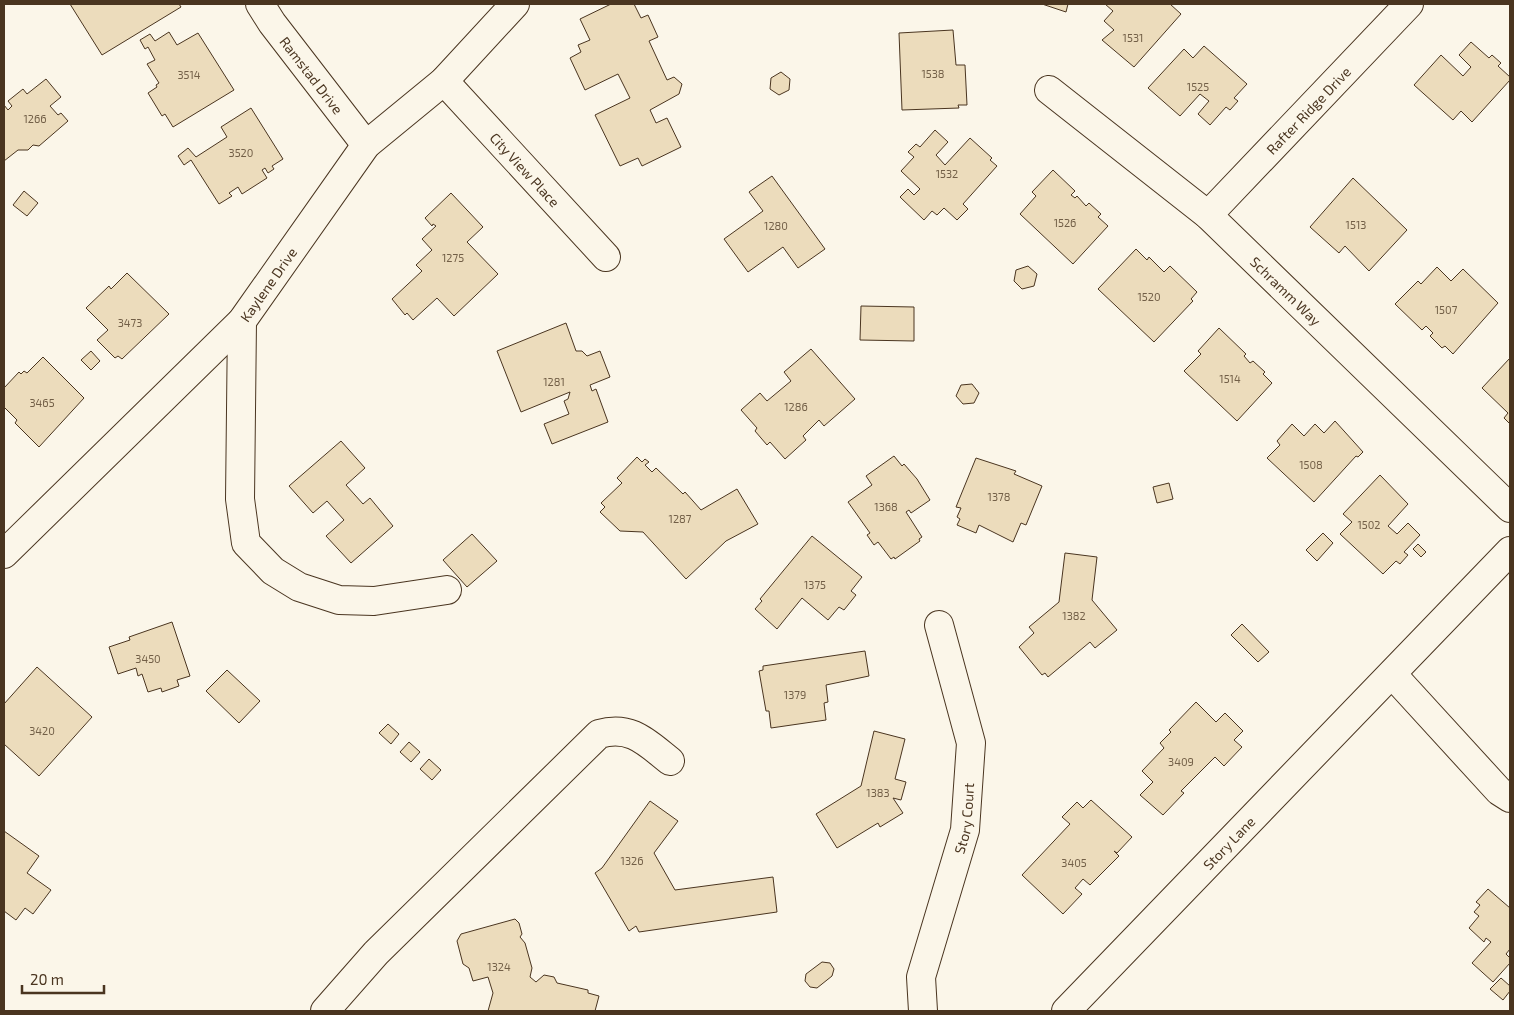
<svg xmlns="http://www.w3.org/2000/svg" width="1514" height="1015" font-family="'Exo 2',sans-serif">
	<rect width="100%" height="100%" fill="#fbf6e9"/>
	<path fill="#ecdcbc" stroke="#4a3520" d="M70,4H179L181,7L102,55Z
		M611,4H634L641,18L648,15L658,37L649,41L667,80L674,77L682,84L679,94L650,110L656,123L667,118L681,147L642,166L638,158L620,166L595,115L630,98L618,74L585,90L570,58L581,52L578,45L590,40L580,19Z
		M1042,4H1068L1066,12Z
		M1105,4H1170L1181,14L1134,67L1102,40L1114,30L1104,21L1113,11Z
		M953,30L956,65H965L967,105H958L959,108L902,110L899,33Z
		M169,32L177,45L198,33L234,90L173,127L165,114L162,116L148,93L157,87L156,85L159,83L147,64L155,60L148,47L145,49L140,40L150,34L155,41Z
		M1471,42L1489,58L1492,55L1501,63L1498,66L1510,77V80L1472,122L1461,111L1453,120L1414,85L1441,55L1463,76L1471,67L1459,55Z
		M1204,46L1247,84L1234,98L1238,101L1230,110L1226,107L1210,125L1198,114L1209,101L1200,94L1180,116L1148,88L1184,49L1193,58Z
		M781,72L790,79L789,90L779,95L770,89L771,78Z
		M46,79L61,97L50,106L58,115L61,113L68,121L39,146L33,145L28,150H18L4,161V105L8,110L12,106L8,101L23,89L27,94Z
		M251,108L283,159L272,166L274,169L268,173L265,168L262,170L267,178L242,194L238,187L229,193L232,196L219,204L191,160L184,165L178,156L188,148L196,157L227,137L221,127Z
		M935,130L948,142L936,155L945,165L970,138L992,158L990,160L997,166L963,204L968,209L957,220L944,208L937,215L932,211L924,220L900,197L908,189L914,195L920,189L901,171L914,157L908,152L916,144L920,147Z
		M1053,170L1075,191L1071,195L1075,198L1077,196L1086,206L1089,203L1101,214L1098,217L1108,226L1073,264L1020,214L1036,196L1032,192Z
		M772,176L825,249L798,268L783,247L748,272L724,239L763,211L749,192Z
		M1353,178L1407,230L1369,271L1345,246L1339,253L1310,227Z
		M24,191L38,203L27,216L13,205Z
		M451,193L483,227L467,242L498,274L454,316L437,298L413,320L407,313L405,315L392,299L422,271L416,265L432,250L422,239L436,226L433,224L432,226L425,218Z
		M1136,249L1147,260L1149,257L1164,272L1170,266L1197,292L1191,299L1193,301L1154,342L1098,289Z
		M1028,266L1037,274L1034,286L1022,289L1014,281L1016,270Z
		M1437,267L1451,281L1463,269L1498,303L1453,354L1445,346L1442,348L1430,336L1433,333L1426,326L1422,330L1395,304L1418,281L1421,284Z
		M127,273L169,314L122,359L118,356L115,358L97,340L108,330L86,308L109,286L111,289Z
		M861,306L914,307V341L860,340Z
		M566,323L576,351H582L587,356L600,351L610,377L590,385L592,391L596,389L608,422L552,444L544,424L569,414L564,401L568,399L570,392L521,412L497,351Z
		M1219,328L1246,354L1244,356L1250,363L1253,361L1265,372L1263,374L1272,383L1237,421L1184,371L1201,354L1198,351Z
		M811,349L855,399L824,426L819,420L803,436L806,440L785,459L770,442L767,445L755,431L757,428L741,410L760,393L767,401L791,381L784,372Z
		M91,351L100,361L91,370L81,360Z
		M43,357L84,398L39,447L15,423L17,420L4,407V388L19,372L21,374L24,371L27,373Z
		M1510,358V424L1504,418L1508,413L1482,388Z
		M972,384L979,393L974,403L963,404L956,396L961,385Z
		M1335,421L1363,452L1358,457L1356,456L1314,502L1267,458L1280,445L1277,441L1292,424L1304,436L1315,424L1324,433Z
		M341,441L365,468L346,485L363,504L370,498L393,526L351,563L326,536L344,520L327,501L313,513L289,486Z
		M894,456L902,466L904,464L917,479L930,500L911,513L909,510L906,512L922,537L919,539L920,541L895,559L894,557L891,559L878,542L874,545L867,535L870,533L848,502L872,485L866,476Z
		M637,457L642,462L645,459L649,462L645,465L652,472L656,468L683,494L685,492L701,510L737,489L758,524L726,541L686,579L643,532L620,531L600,512L605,507L601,503L622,483L617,478Z
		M976,458L1016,471L1014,474L1042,486L1026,525L1021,523L1013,542L979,525L976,533L957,525L960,519L957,517L961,508L956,507Z
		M1380,475L1408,504L1388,526L1397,534L1408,523L1420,535L1404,552L1408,555L1400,564L1396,561L1383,574L1340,534L1352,522L1343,514Z
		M1169,483L1173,499L1157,503L1153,487Z
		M1323,533L1333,543L1317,561L1306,550Z
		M472,534L497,561L467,587L443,560Z
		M812,536L862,577L851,591L856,595L844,610L839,607L828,620L802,598L777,629L755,609L762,601L760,599Z
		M1418,544L1426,552L1421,557L1413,549Z
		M1065,553L1097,557L1092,600L1117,630L1095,648L1090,642L1048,677L1045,673L1042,675L1019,647L1034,633L1029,627L1059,602Z
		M172,622L190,676L177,680L179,686L162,692L161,688L148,692L142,674L138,676L136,668L118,674L109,647L130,640L129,637Z
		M1242,624L1269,652L1258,662L1231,635Z
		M865,651L869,676L826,685L828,702L824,703L826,720L771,728L769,711H766L759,671L763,670V666Z
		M37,667L92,717L39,776L4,744V704Z
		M227,670L260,701L239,723L206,691Z
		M1196,702L1216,722L1225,713L1243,731L1234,740L1242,747L1224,766L1215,757L1181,791L1184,793L1163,815L1140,795L1153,782L1142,771L1164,748L1160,743L1171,732L1169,730Z
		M388,724L399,734L391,744L379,733Z
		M874,731L905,739L895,779L906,782L901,800L893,798L903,813L880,827L878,823L837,848L816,814L861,786Z
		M409,742L420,752L411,762L400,752Z
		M429,759L441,770L432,780L420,769Z
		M1091,800L1132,837L1117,853L1114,851L1119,856L1090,885L1083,879L1075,888L1082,894L1063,914L1022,875L1070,824L1062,817L1077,802L1083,808Z
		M650,801L678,821L654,853L675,890L773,877L777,912L639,932L636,926L629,931L595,873L602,868Z
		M4,831L39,856L27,873L51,890L33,914L25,908L16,920L4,911Z
		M1488,889L1510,908V949L1506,954L1510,958V963L1493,982L1472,963L1491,942L1486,938L1484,942L1469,928L1479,916L1474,912L1480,905L1476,902Z
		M515,919L519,923L522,934L520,937L525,943L532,968L530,977L536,982L544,975L554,977L557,983L588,990V993L599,996L595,1011H488L493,993L488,977L473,981L469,968L463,964L457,941L461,934Z
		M822,962L830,963L834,969L832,976L817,988L810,987L805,981L806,974Z
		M1501,978L1510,986V991L1503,1000L1490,989Z"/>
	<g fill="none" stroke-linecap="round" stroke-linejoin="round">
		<g stroke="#4a3520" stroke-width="30">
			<g id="minor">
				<path id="s1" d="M260,4L272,23L366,145"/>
				<path id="s2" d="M444,81L606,257"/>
				<path id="s3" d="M1049,90L1208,215L1510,508"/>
				<path id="s4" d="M1208,215L1409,4"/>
				<path d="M242,321L240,499L246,543L273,571L299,587L339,600L374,601L447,590"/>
				<path id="s5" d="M4,554L242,321L366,145L444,81L515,4"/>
				<path d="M1392,674L1499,791L1510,798"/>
				<path d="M325,1011L376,953L599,734C631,725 646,742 670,761"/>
				<path id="s6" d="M923,1011L921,977L965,830L971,743L939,625"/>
				<path id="s7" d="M1066,1011L1510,551"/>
			</g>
		</g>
		<use href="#minor" stroke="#fbf6e9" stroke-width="28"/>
	</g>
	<g text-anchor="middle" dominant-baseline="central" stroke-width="4" stroke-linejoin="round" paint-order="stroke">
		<g font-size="11" fill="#725f47">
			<text x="1133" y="37">1531</text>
			<text x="933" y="73">1538</text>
			<text x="189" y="74">3514</text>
			<text x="1198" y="86">1525</text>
			<text x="35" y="118">1266</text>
			<text x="241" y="152">3520</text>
			<text x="947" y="173">1532</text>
			<text x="1065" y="222">1526</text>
			<text x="1356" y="224">1513</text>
			<text x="776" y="225">1280</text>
			<text x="453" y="257">1275</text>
			<text x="1149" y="296">1520</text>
			<text x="1446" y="309">1507</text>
			<text x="130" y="322">3473</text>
			<text x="1230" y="378">1514</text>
			<text x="554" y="381">1281</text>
			<text x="42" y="402">3465</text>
			<text x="796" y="406">1286</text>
			<text x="1311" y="464">1508</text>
			<text x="999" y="496">1378</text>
			<text x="886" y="506">1368</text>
			<text x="680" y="518">1287</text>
			<text x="1369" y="524">1502</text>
			<text x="815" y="584">1375</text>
			<text x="1074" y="615">1382</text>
			<text x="148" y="658">3450</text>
			<text x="795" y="694">1379</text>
			<text x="42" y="730">3420</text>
			<text x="1181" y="761">3409</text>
			<text x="878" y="792">1383</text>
			<text x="632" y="860">1326</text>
			<text x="1074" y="862">3405</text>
			<text x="499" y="966">1324</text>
		</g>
		<g font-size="14" fill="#4a3520" stroke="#fbf6e9">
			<text stroke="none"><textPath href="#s1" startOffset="88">Ramstad Drive</textPath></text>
			<text stroke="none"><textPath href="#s4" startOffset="145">Rafter Ridge Drive</textPath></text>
			<text stroke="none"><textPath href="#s2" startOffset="120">City View Place</textPath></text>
			<text stroke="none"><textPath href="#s5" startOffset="378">Kaylene Drive</textPath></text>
			<text stroke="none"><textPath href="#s3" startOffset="311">Schramm Way</textPath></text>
			<text stroke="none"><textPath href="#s6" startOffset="199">Story Court</textPath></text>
			<text stroke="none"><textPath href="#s7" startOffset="234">Story Lane</textPath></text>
		</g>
	</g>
	<rect width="1514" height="1015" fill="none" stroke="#4a3520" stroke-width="10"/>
	<path d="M22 985v8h82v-8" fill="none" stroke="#4a3520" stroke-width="2.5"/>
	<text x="30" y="985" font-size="15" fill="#4a3520" stroke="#fbf6e9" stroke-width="4" paint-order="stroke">20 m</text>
</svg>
